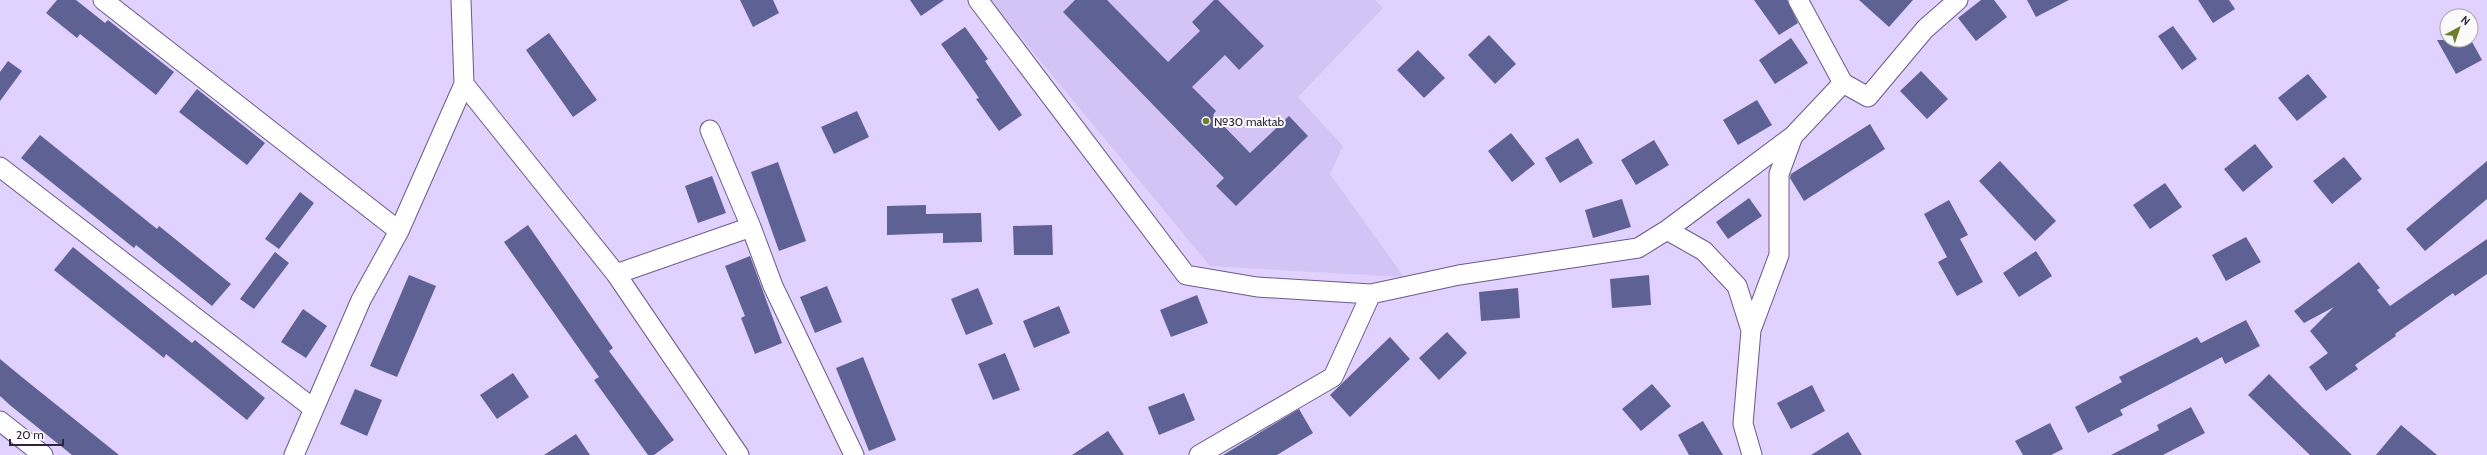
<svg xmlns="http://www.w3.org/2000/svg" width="2487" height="455" font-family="Cabin,sans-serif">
	<rect width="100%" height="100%" fill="#e0d1fe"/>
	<path fill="#d4c4f6" d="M990,0H1375L1383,8L1298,97L1343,146L1330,174L1404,277L1210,266Z"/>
	<path fill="#5e6193" d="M57,0H76L105,23L108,20L174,72L156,95L80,34L77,38L46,13Z
		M740,0H773L779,13L753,27Z
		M910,0H944L921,16Z
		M1075,0H1107L1168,62L1200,31L1192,22L1214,0H1218L1264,46L1239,70L1225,55L1192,87L1216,111L1213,115L1250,153L1289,116L1308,136L1236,206L1216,186L1224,178L1063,12Z
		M1754,0H1787L1798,23L1779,35Z
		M1859,0H1913L1889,27Z
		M1981,0H1994L2007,17L1976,41L1958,18Z
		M2027,0H2069L2036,17Z
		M2198,0H2229L2235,9L2213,23Z
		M2173,26L2197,59L2182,70L2158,36Z
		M965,27L988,59L985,61L1022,115L999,131L976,99L979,98L941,44Z
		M549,33L597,100L573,117L526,50Z
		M1489,35L1516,64L1495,84L1468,55Z
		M1791,38L1808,63L1775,84L1759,60Z
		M2437,40H2471L2482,60L2456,74Z
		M1418,50L1445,78L1424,98L1397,70Z
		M8,61L22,71L0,101V72Z
		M1921,71L1948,99L1927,119L1900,91Z
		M2308,74L2327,97L2297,121L2278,98Z
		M197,89L265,143L247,165L179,112Z
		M1757,100L1772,125L1738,145L1723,120Z
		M857,111L869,137L834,154L821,127Z
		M1870,124L1885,149L1804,201L1790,178L1791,174Z
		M1511,133L1535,164L1512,182L1488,151Z
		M40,135L157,229L159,226L231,284L212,306L136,245L134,248L21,158Z
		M1578,138L1593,163L1560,183L1545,158Z
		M1654,140L1669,165L1636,185L1621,160Z
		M2255,144L2273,167L2243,192L2224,169Z
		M2344,157L2362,179L2332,204L2313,181Z
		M2000,161L2056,221L2035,241L1979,181Z
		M2487,161V199L2425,251L2406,229Z
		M778,162L806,241L779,251L751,172Z
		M712,176L726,213L698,223L685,186Z
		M2165,183L2182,207L2150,229L2133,205Z
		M300,192L314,203L279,249L265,239Z
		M1749,198L1762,216L1728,239L1716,222Z
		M1622,199L1631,227L1593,238L1585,210Z
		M1949,200L1968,235L1960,239L1983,282L1957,296L1938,262L1947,257L1924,214Z
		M926,205V214L981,213L982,242L943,243V233L887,235V206Z
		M528,225L613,348L609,351L674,440L654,455H648L594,380L599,377L504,242Z
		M1052,225L1053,255H1014L1013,226Z
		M2246,237L2261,262L2226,281L2212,255Z
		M2487,239V274L2455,296L2453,293L2395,334L2396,336L2355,365L2358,369L2326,391L2309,367L2328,353L2310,331L2334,307L2304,323L2294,311L2359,262L2380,288L2377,290L2390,306Z
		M73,247L192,343L195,340L265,398L247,420L166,354L164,358L54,270Z
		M2036,251L2052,276L2019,297L2003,273Z
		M275,252L289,263L254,309L240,299Z
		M750,256L782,343L755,354L741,318L745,316L725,266Z
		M409,275L436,286L397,377L370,366Z
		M1649,275L1651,305L1612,308L1610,279Z
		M827,286L842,322L815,333L800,297Z
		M978,288L993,324L966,335L951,299Z
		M1518,288L1520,318L1481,321L1479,292Z
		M1197,295L1208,323L1171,337L1160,310Z
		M1059,306L1070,333L1034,348L1023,321Z
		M303,309L327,326L306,358L281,342Z
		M2246,320L2260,346L2225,364L2222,357L2120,410L2123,415L2088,433L2075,407L2122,382L2119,377L2197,337L2201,343Z
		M1447,332L1467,353L1439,380L1419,358Z
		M1390,337L1410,359L1350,417L1330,395Z
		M1005,353L1020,390L993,400L978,364Z
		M863,357L896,440L869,451L836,368Z
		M0,359L23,378L119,455H72L11,406L0,396Z
		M513,373L529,397L497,419L480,395Z
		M2269,374L2304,409L2352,455H2310L2284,430L2248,395Z
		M1652,384L1671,406L1641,431L1622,409Z
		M1812,385L1825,411L1791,429L1777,403Z
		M355,389L382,400L367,436L340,424Z
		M1184,393L1195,420L1159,435L1148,407Z
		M2191,407L2205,433L2163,455H2111L2159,430L2157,425Z
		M1299,409L1313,433L1277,455H1223Z
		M1703,421L1723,455H1689L1678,435Z
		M2050,423L2063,449L2051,455H2023L2015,441Z
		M2401,425L2437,455H2376Z
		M1108,431L1124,455H1072Z
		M1848,432L1862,455H1811Z
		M576,434L590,455H544Z"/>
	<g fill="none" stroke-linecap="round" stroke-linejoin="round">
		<g stroke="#6b5a8b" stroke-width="21">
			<path id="minor" d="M103,0L399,231
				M978,0L1186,275L1257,287L1371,294L1459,275L1638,248L1667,230
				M1798,0L1843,83L1868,97L1925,29L1958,0
				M464,84L616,274L739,455
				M710,130L751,227L773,286L854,455
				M0,167L314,409
				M616,274L751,227
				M1751,330L1737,286L1704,251L1667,230L1793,136
				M0,421L43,455
				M294,455L361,300L399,231L464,84L461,0
				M1199,455L1333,377L1371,294
				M1752,455L1743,424L1751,330L1779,255V174L1793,136L1843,83"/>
		</g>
		<use href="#minor" stroke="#fff" stroke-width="19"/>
	</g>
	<circle fill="#6c7d2c" stroke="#fafafa" stroke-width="1.5" cx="1206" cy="121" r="4"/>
	<g text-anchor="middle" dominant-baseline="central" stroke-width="4" stroke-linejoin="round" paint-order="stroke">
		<g font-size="12" fill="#2e273c" stroke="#fafafa" text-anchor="start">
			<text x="1214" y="121">№30 maktab</text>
		</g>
	</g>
	<g transform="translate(2459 28) rotate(40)"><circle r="19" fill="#fafafa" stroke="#a8a6ae"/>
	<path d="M0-3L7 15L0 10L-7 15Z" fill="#6c7d2c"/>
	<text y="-6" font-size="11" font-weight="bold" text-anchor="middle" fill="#2e273c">N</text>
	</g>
	<path d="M10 439v6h53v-6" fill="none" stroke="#2e273c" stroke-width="2"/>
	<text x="16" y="439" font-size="12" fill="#2e273c" stroke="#fafafa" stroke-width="3" paint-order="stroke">20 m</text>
</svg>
